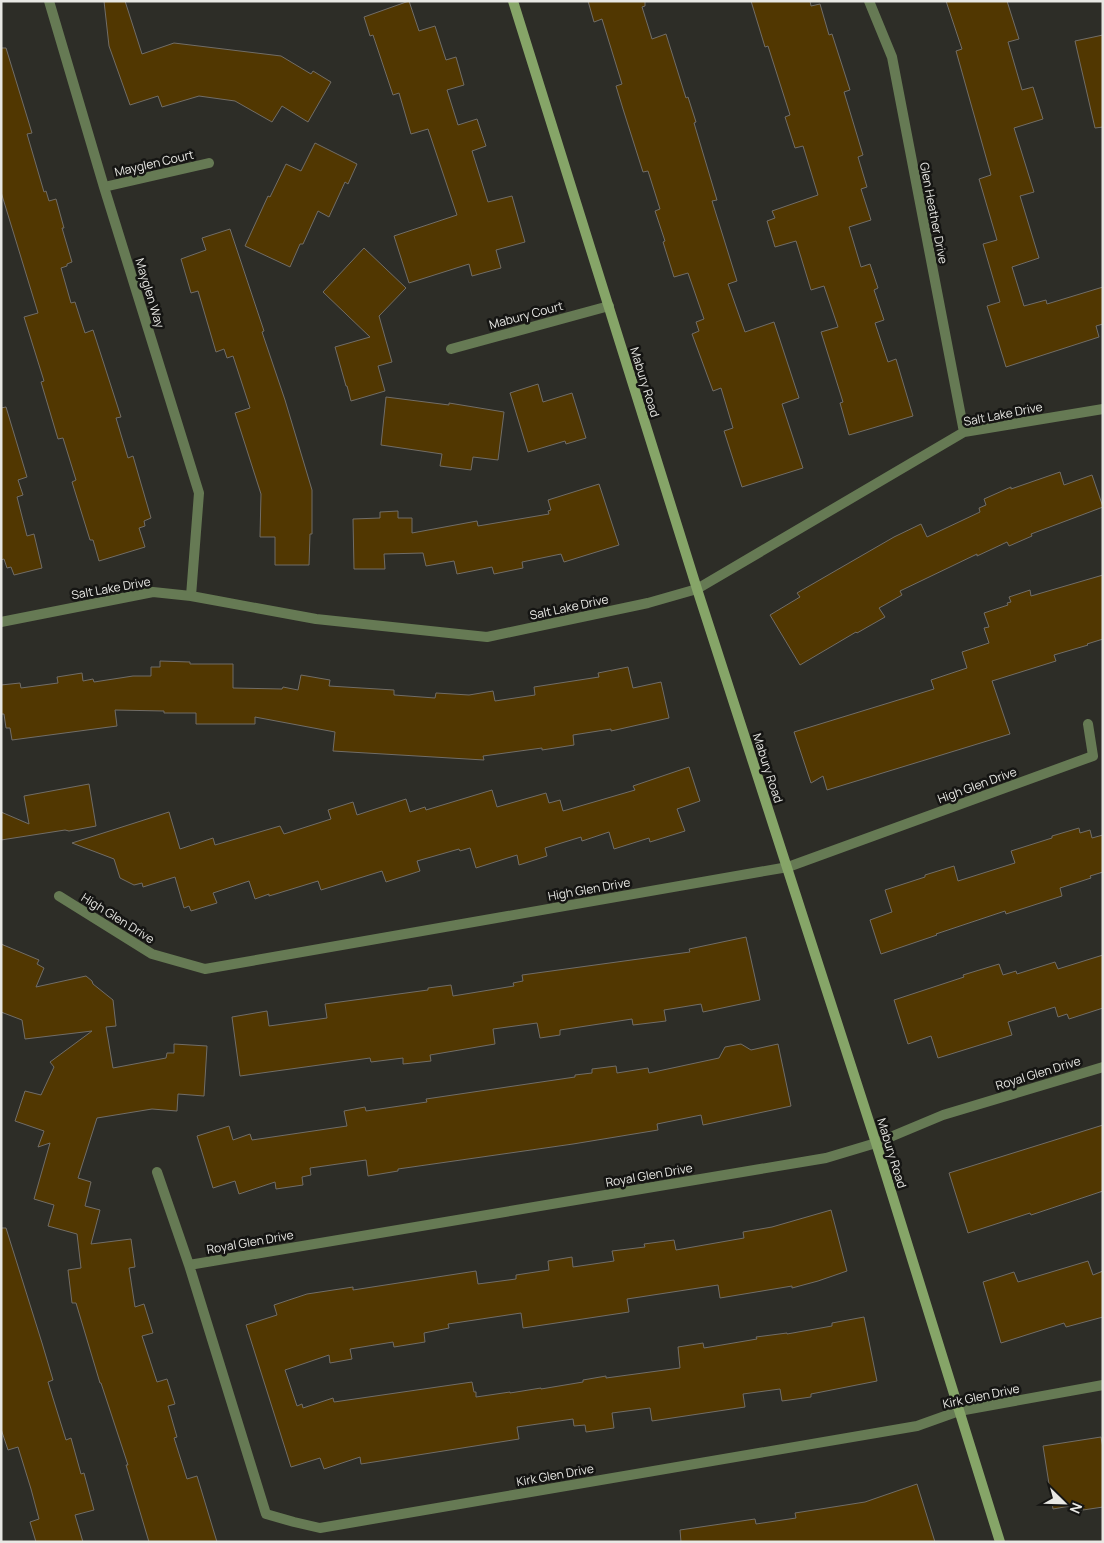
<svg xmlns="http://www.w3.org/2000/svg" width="1104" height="1543" font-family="Manrope,sans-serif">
	<rect width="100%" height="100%" fill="#2d2d27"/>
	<path fill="#513701" stroke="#716d67" d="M104,1H125L142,54L174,43L281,56L311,74L313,71L331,82L308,122L282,106L272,122L235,101L199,96L162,107L158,96L130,105L109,46Z
		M409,1L419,31L435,26L446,60L456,57L464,85L447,90L458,125L477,119L486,146L472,151L488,202L512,196L525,242L496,250L501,268L472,276L469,264L409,283L394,236L457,215L428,129L411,134L399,93L393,95L373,35L370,36L364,17Z
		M588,1H645V6L642,7L652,39L666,34L686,98L688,97L696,122L694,123L717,200L712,201L737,281L728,284L745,332L774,322L799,398L782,404L803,468L742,487L724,431L733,428L721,388L713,391L692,334L699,331L696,322L704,319L688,273L674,277L663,242L665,241L655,211L660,209L648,171L643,172L623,109L616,86L622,84L602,19L594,22Z
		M751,1H810L811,6L820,4L829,35L832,34L850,90L844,92L863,155L858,157L867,187L861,189L871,220L849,227L861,267L870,264L878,288L874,290L884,320L875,323L888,362L896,359L913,416L849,435L840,403L843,402L821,332L838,327L824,286L811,290L796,241L775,247L767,221L775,218L772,211L818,195L803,146L795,148L785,117L790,115L768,46L765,47Z
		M946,1H1007L1019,39L1008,42L1022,90L1033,87L1043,119L1014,128L1034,192L1020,196L1039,258L1012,267L1024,306L1046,300L1047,304L1103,287V324L1096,326L1099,337L1006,367L987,306L1000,302L983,244L997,240L979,179L991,175L956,51L962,49Z
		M1103,35V127L1095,128L1075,41Z
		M1,48H6L32,133L27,134L44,192L46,191L49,201L56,199L64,228H62L72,262L67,264V266L61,268L71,303L75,302L85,333L93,330L121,417L116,418L128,458L133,456L151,518L144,521L145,526L139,528L145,547L99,561L93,540H90L72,482L76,480L63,438L58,439L41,382L44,381L24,317L38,313L1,192Z
		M315,143L357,164L348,184L345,182L329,217L318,211L303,244H300L290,267L245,246L268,196L270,197L286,164L301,171Z
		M230,229L264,331L262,332L285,400L312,490V534H310L309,565H275V537H260L261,494L235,413L250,408L233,356L227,358L224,349L216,352L198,291L191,293L181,259L206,250L202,238Z
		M364,248L406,288L379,316L392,362L378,366L385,391L351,401L347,386H346L335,347L370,337L323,292Z
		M538,384L543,402L572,393L586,438L566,444L565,441L528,452L510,393Z
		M386,397L449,405V403L504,412L498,460L473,457L471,470L440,466L442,454L381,445Z
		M6,407L27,477L18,480L23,495L17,497L27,536L34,534L42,568L14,575L11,567L7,568L4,559L1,560V408Z
		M1060,472L1064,485L1092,475L1103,507L1031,534L1032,536L1009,546L1007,542L977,556V554L900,591L902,595L879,608L885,617L857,633L856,632L800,665L770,615L800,597L797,593L894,537L921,524L927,537L980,512L979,508L986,505L984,499L1011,487V489Z
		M599,484L619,545L564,562L561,554L522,562L523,568L494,574L492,567L457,574L454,561L426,566L423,553L384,554L385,569H354L353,519L380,518V512L398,511V518H412V533L477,521L478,526L549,514L548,511L551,510L548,500Z
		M1103,575V639L1087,644L1088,645L1054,655L1056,661L992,681L1010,734L827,790L823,776L811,783L794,732L934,689L931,680L967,668L962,652L989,643L984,628L989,627L984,613L1008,605L1007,603L1011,602L1009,597L1030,590L1031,596Z
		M160,661L190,662V664H233V688L282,689L283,687L298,690L301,675L330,680L329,686L394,690V695L435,698L436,693L469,695L493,691L495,701L535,695L534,687L599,677L598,673L628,667L633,688L661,682L669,718L611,731V729L573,735L574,745L542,750V748L483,756L484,760L333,751L335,732L255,717V724H196V713H164V711L115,710L117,726L12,740L10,728H6L4,714H1V685L20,683L21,688L58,683L57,677L82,673L83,681L93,679L94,682L133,676H151V667H160Z
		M689,767L700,801L677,809L685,831L650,842L649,838L614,849L609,832L582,841L581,837L545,848L547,856L519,865L517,855L476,868L470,848L460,851L459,849L417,861L420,871L386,882L382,871L321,890L318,881L269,896V894L255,899L249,881L213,893L217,903L191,911L189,906L184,908L175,877L143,887L142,883L134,885L120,878L114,859L72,843L169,812L180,849L213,838L215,845L280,826L284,834L331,819L328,810L353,802L357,815L406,799L410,812L425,807L426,810L492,790L497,807L546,793L549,803L560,800L563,811L635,790L633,786Z
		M89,784L96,826L69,831L65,830L1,840V812L29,824L24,796Z
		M1079,828L1080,833L1090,830L1092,838L1103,835V872L1090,876L1091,878L1060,888L1062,896L1006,914L1005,911L936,934L937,935L881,954L870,920L892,912L885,890L925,877V875L954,866L958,881L1015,863L1011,851L1052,838V836Z
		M746,937L760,1000L703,1012L701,1004L664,1010L666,1021L633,1025L632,1019L560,1030V1035L540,1038L537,1023L493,1029L495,1044L430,1055L431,1061L403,1064V1058L371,1062L370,1058L240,1076L232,1017L267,1011L269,1026L327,1018L325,1004L428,990V988L451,985L453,996L514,986L513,983L523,981L522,975L690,952L689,949Z
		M1,944L39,960L37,964L44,968L36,987L86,976L92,981L93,984L113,1000L116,1026L106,1027L113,1068L166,1058L167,1053H174V1044L207,1046L204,1096L178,1094L177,1111L152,1109L97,1118L78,1178L91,1182L85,1206L100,1210L91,1244L131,1239L135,1267L129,1268L135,1307L144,1304L153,1333L142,1336L157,1382L167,1379L175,1404L168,1406L177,1437L174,1438L187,1479L197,1476L217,1542H149L126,1465H128L101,1383H100L76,1303H72L68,1270L81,1268L77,1234L48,1226L54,1205L34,1199L50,1143L38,1147L44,1131L15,1121L25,1091L41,1095L54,1067L50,1062L92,1031L25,1039L22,1020L1,1012Z
		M1103,955V1008L1069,1019L1067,1014L1058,1017L1055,1007L1008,1022L1012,1035L938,1058L931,1036L908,1044L894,1000L964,977L963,975L999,964L1003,975L1016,971L1017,974L1055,962L1058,969Z
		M741,1044L751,1050L778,1044L791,1106L703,1125L701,1115L657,1124L658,1130L573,1144L398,1169V1171L368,1176L366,1160L310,1168L311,1175L302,1177L303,1185L276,1189L275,1182L239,1194L235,1181L213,1188L197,1136L229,1126L233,1140L250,1134L252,1140L347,1126L344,1111L365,1107L366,1111L427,1102L426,1099L575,1077V1075L592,1073V1069L616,1066L617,1073L648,1068L649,1073L719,1058L725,1047Z
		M1103,1125V1191L1031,1215L1030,1213L968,1233L949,1173Z
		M831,1210L847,1271L818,1281L792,1288V1286L720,1298L718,1285L627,1299L629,1312L523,1328L521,1313L448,1324L449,1328L424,1333L425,1342L394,1347L393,1342L350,1349L352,1359L330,1363L329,1355L285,1370L297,1406L302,1404L303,1408L333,1398L334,1402L472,1382L474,1392H476V1397L510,1392V1393L541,1388V1389L583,1382V1380L606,1376V1378L680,1368L678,1347L703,1343L704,1348L757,1339L756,1337L787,1333V1334L832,1326V1323L864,1317L877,1381L811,1394V1397L782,1401L780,1389L743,1394L745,1407L652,1421L650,1408L612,1413L614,1428L586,1432L585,1425L574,1426L573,1419L517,1427L519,1439L361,1464L360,1457L324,1469L320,1458L291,1467L246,1325L277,1315L274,1305L307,1294L353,1287V1290L476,1271L478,1284L516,1279V1275L549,1270L548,1261L572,1257L573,1267L614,1261L612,1251L645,1247L644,1244L674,1240L676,1250L744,1238L743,1232L772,1227Z
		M1,1228H6L42,1343L53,1380L48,1382L66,1440L71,1438L81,1474L84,1473L94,1510L75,1515L83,1542H36L30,1522L39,1519L31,1489L18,1447L8,1450L1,1429Z
		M1088,1261L1093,1275L1103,1271V1317L1066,1327L1064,1323L1001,1343L983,1282L1014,1272L1018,1282Z
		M1101,1437L1103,1448V1507L1083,1510L1082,1504L1053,1509L1043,1446Z
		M917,1484L935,1542H681L680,1530L755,1519L756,1524L796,1518L795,1513L865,1502Z"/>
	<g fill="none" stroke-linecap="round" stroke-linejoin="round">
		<path stroke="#667a54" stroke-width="10" d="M49,1L104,187L199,493L191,596
			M869,1L892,57L964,432
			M104,187L209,163
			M451,349L609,306
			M1,622L153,592L191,596L316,619L487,637L648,603L697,589L964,432L1103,409
			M59,896L152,954L205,969L788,867L1093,756L1088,724
			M157,1172L189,1265L266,1514L294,1522L320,1528L917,1426L959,1411L1103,1385
			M189,1265L826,1158L876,1143L943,1115L1103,1067"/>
		<path stroke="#86a568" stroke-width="10" d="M513,1L697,589L876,1143L1000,1542"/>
	</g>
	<g text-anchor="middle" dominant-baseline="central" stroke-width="5" stroke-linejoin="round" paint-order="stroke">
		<g font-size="12" fill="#e8e8e4" stroke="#151513">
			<text transform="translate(154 163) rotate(-13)">Mayglen Court</text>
			<text transform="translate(934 213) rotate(79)">Glen Heather Drive</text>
			<text transform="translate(150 293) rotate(73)">Mayglen Way</text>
			<text transform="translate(526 315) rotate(-15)">Mabury Court</text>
			<text transform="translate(645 382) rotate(73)">Mabury Road</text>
			<text transform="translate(1003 414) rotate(-11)">Salt Lake Drive</text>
			<text transform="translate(111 588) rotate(-10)">Salt Lake Drive</text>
			<text transform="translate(569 607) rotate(-12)">Salt Lake Drive</text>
			<text transform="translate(768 768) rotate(72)">Mabury Road</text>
			<text transform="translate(977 785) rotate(-20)">High Glen Drive</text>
			<text transform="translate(589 889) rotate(-10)">High Glen Drive</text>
			<text transform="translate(118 918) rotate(32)">High Glen Drive</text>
			<text transform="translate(1038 1073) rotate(-17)">Royal Glen Drive</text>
			<text transform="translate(892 1153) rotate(73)">Mabury Road</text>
			<text transform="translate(649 1175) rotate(-10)">Royal Glen Drive</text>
			<text transform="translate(250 1242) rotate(-10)">Royal Glen Drive</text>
			<text transform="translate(981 1396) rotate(-12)">Kirk Glen Drive</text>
			<text transform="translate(555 1475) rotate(-10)">Kirk Glen Drive</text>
		</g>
	</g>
	<rect width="1104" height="1543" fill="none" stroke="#e8e8e4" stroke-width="5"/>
	<g transform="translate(1064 1503) rotate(113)" stroke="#151513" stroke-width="4" paint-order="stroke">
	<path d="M0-4L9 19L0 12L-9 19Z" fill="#e8e8e4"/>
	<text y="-8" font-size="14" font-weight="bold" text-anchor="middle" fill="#e8e8e4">N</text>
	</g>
</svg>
